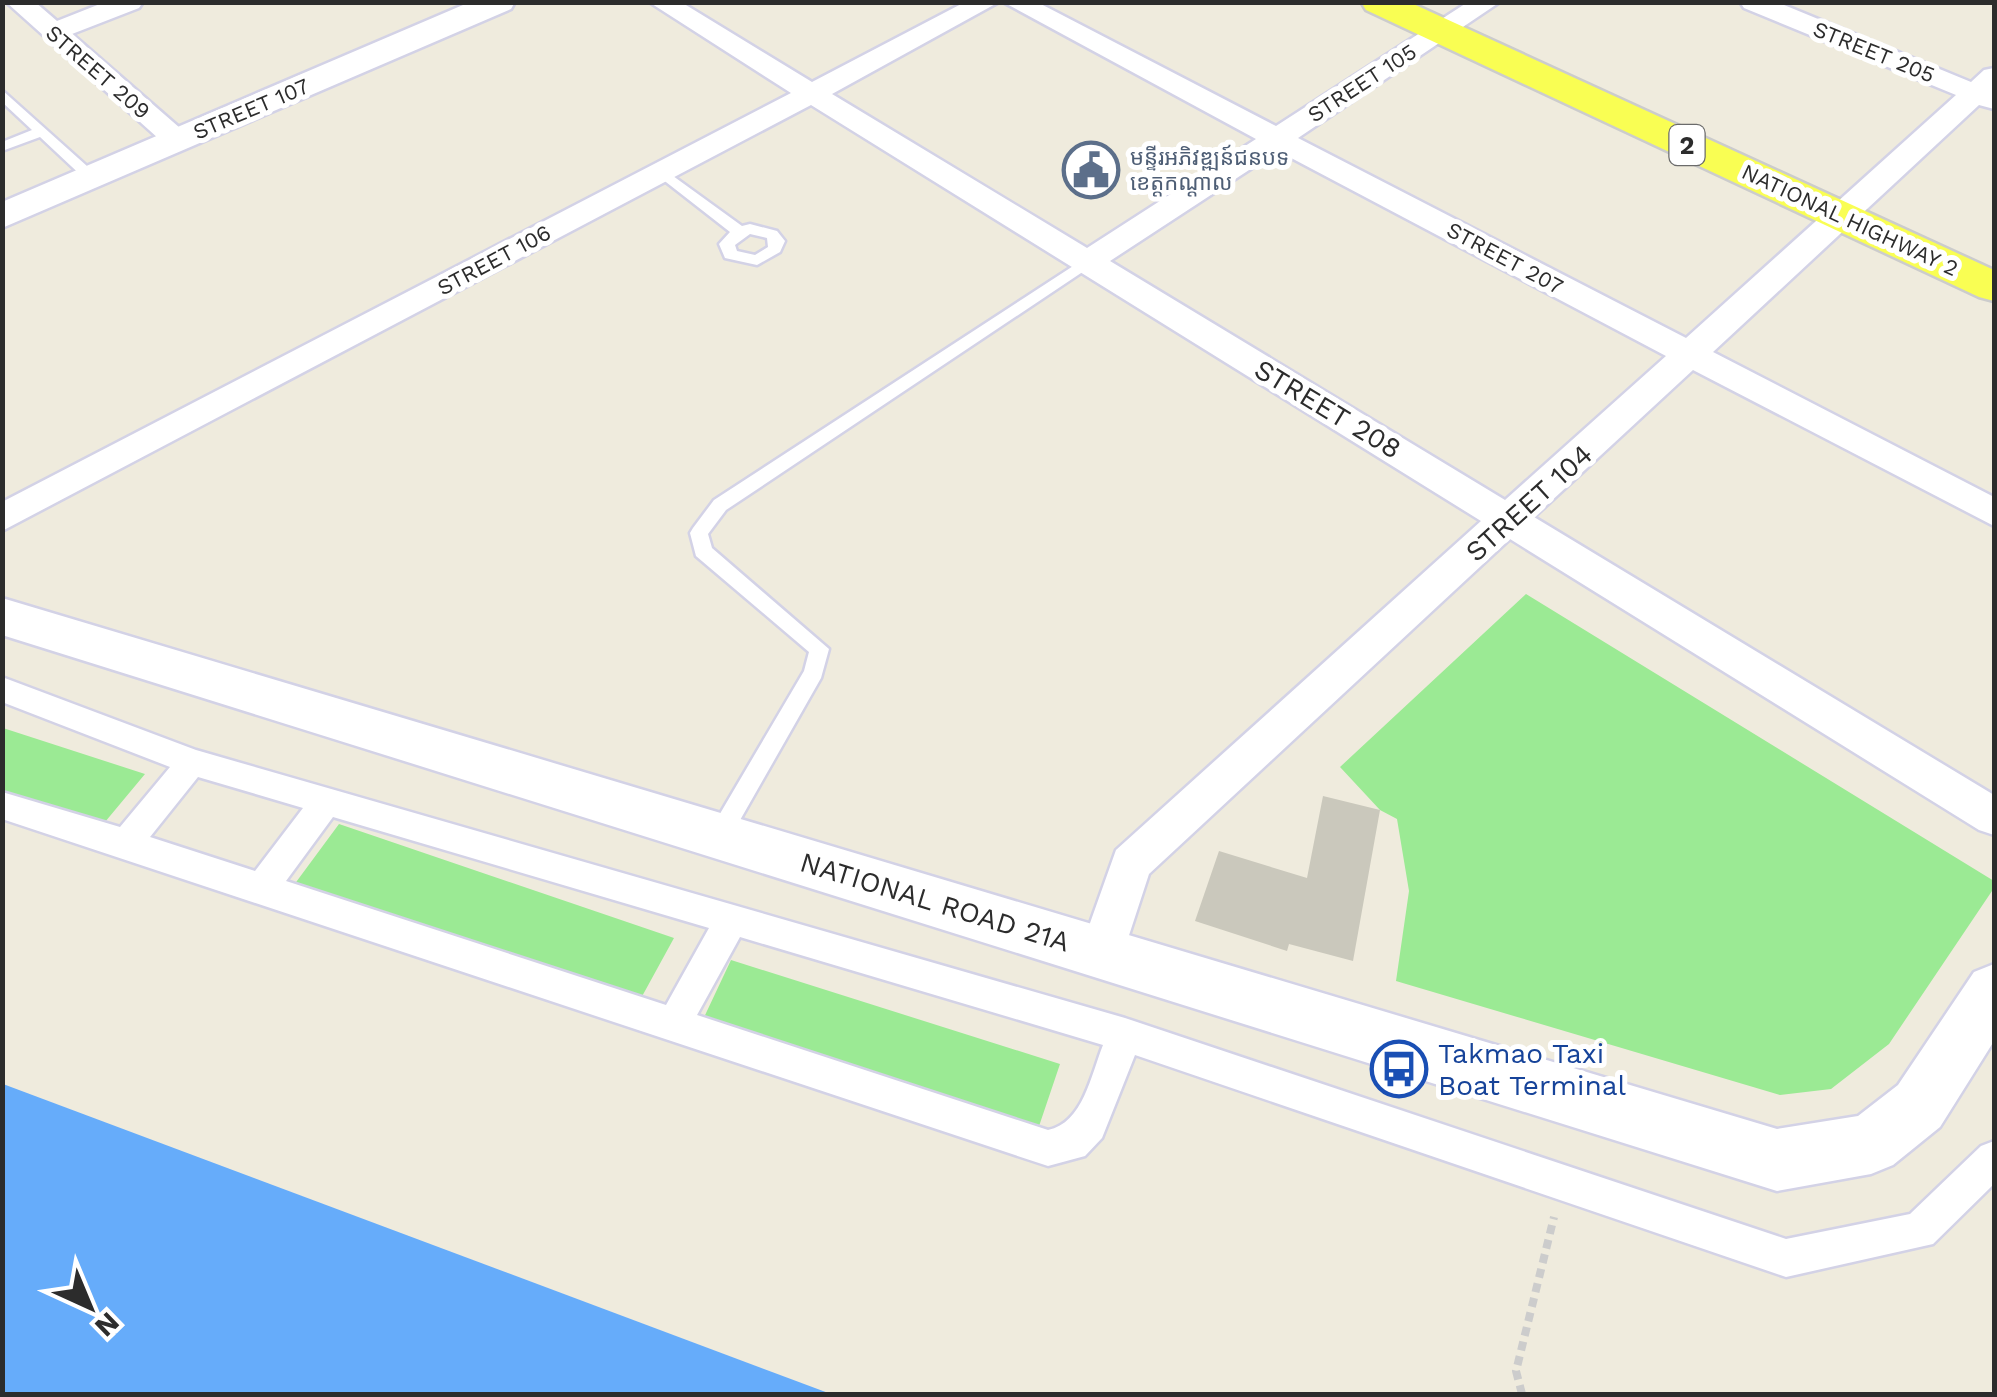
<svg xmlns="http://www.w3.org/2000/svg" width="1997" height="1397" font-family="'Work Sans','Noto Sans Khmer',sans-serif">
	<rect width="100%" height="100%" fill="#efebdd"/>
	<path fill="#9bea94" d="M1526,594L1994,881V888L1889,1044L1831,1089L1780,1095L1396,981L1409,891L1397,819L1380,810L1340,767Z
		M3,728L145,774L95,834L3,803Z
		M339,824L674,938L634,1011L291,889Z
		M731,960L1060,1064L1035,1138L699,1028Z"/>
	<path fill="#66acfa" d="M2,1084H3L831,1394H3Z"/>
	<path fill="#cac8bc" d="M1323,796L1380,810L1353,961L1289,944L1287,951L1195,921L1219,851L1307,878Z"/>
	<g fill="none" stroke-linecap="round" stroke-linejoin="round">
		<g stroke="#d3d2e6" stroke-width="5">
			<path id="service" d="M2,90L97,175V181H87L40,137L2,151V142L32,130L2,102Z
				M662,168L742,226L750,224L777,231L785,241L780,252L757,265L725,258L719,244L730,232L657,175L655,172ZM750,234L767,238L768,247L755,255L737,251L735,245Z
				M1087,257L1095,262L1093,265L726,510L708,534L712,548L829,649L821,678L727,843L719,845L711,843L708,836L711,829L804,671L809,652L696,556L690,533L693,528L714,500Z"/>
		</g>
		<g stroke="#d3d2e6" stroke-width="5">
			<path id="pedestrian" d="M2,677L196,750L1125,1018L1786,1239L1910,1214L1981,1146L1994,1141V1184L1933,1244L1786,1277L1135,1055L1102,1138L1085,1156L1048,1166L2,819V792L120,827L170,767L2,702ZM198,777L303,808L255,871L150,837ZM333,817L709,928L666,1005L286,881ZM740,937L1103,1045C1091,1075 1083,1123 1048,1130L697,1015Z"/>
		</g>
		<g stroke="#d3d2e6" stroke-width="5">
			<path id="minor" d="M6,2H35L57,21L105,2H143L139,8L72,34L188,135L192,141L188,147H168Z
				M649,2H681L812,82L965,2H999L832,94L1087,248L1256,139L1003,2H1037L1276,126L1468,2H1500L1298,138L1686,338L1956,95L1744,8L1740,2H1777L1971,82L1984,70L1994,68V109L1979,105L1713,352L1994,497V526L1693,370L1534,517L1994,795V835L1979,830L1510,539L1149,874L1118,969L1102,975L1086,969L1079,954L1116,850L1481,521L811,105L2,531V502L791,93ZM1278,151L1666,356L1505,500L1110,261Z"/>
		</g>
		<g stroke="#d3d2e6" stroke-width="5">
			<path id="tertiary" d="M470,2H515L511,9L2,228V202Z
				M2,598L1777,1129L1858,1116L1898,1085L1974,972L1994,964V1041L1940,1127L1893,1165L1871,1174L1777,1191L2,635Z"/>
		</g>
		<g stroke="#ccc" stroke-width="5">
			<path id="primary" d="M1361,2H1409L1994,270V301L1979,297L1366,10Z"/>
		</g>
		<path stroke="#ccc" stroke-width="8" stroke-dasharray="9 6" stroke-linecap="butt" d="M1522,1394L1516,1371L1554,1217"/>
		<use href="#service" fill="#fff" fill-rule="evenodd"/>
		<use href="#pedestrian" fill="#fff" fill-rule="evenodd"/>
		<use href="#minor" fill="#fff" fill-rule="evenodd"/>
		<use href="#tertiary" fill="#fff" fill-rule="evenodd"/>
		<use href="#primary" fill="#f9fe53" fill-rule="evenodd"/>
	</g>
	<defs>
		<g id="civic-ring" transform="scale(2.875)"><circle r="9.5" fill="#fff" stroke="#5c6f8a" stroke-width="1.5"/><path d="M-.6-6.5H3V-4.5H.6V-3L4-1V1h2V6H-6V1h2V-1L-.6-3ZM-1.2 2.5V6h2.4V2.5Z" fill="#5c6f8a"/></g>
		<g id="bus-ring" transform="scale(2.875)"><circle r="9.5" fill="#fff" stroke="#1a4fb4" stroke-width="1.5"/><path d="M-5-6H5V4H4V6H2V4H-2V6H-4V4H-5ZM-3.5-4V0h7V-4ZM-3.5 1.2v1.5H-2V1.2ZM2 1.2v1.5H3.5V1.2Z" fill="#1a4fb4"/></g>
	</defs>
	<g fill-rule="evenodd">
		<use href="#civic-ring" x="1091" y="170"/>
		<use href="#bus-ring" x="1399" y="1069"/>
	</g>
	<g text-anchor="middle" dominant-baseline="central" stroke-width="10" stroke-linejoin="round" paint-order="stroke">
		<g font-size="22" fill="#2c2c2c" stroke="#fff">
			<text transform="translate(1874 52) rotate(22)">STREET 205</text>
			<text transform="translate(98 72) rotate(41)">STREET 209</text>
			<text transform="translate(1362 83) rotate(-33)">STREET 105</text>
			<text transform="translate(251 109) rotate(-23)">STREET 107</text>
			<text transform="translate(1850 220) rotate(25)">NATIONAL HIGHWAY 2</text>
			<text transform="translate(1505 258) rotate(28)">STREET 207</text>
			<text transform="translate(494 260) rotate(-28)">STREET 106</text>
		</g>
		<g font-size="22" fill="#4e5e75" stroke="#fff" text-anchor="start">
			<text x="1130" y="157">មន្ទីរអភិវឌ្ឍន៍ជនបទ<tspan x="1130" dy="25">ខេត្តកណ្តាល</tspan></text>
		</g>
		<rect fill="#fff" stroke="#6b6b6b" stroke-width="2.5" x="1669.5" y="125" width="35" height="40" rx="8"/>
		<g font-size="25" font-weight="bold" fill="#2c2c2c">
			<text x="1687" y="145">2</text>
		</g>
		<g font-size="28" fill="#2c2c2c" stroke="#fff">
			<text transform="translate(1328 409) rotate(31)">STREET 208</text>
			<text transform="translate(1529 503) rotate(-42)">STREET 104</text>
			<text transform="translate(935 902) rotate(17)">NATIONAL ROAD 21A</text>
		</g>
		<g font-size="28" fill="#164399" stroke="#fff" text-anchor="start">
			<text x="1438" y="1053">Takmao Taxi<tspan x="1438" dy="32">Boat Terminal</tspan></text>
		</g>
	</g>
	<rect width="1997" height="1397" fill="none" stroke="#2c2c2c" stroke-width="10"/>
	<g transform="translate(90 1307) rotate(136)" stroke="#ffffff" stroke-width="8" paint-order="stroke">
	<path d="M0-8L18 38L0 25L-18 38Z" fill="#2c2c2c"/>
	<text y="-15" font-size="28" font-weight="bold" text-anchor="middle" fill="#2c2c2c">N</text>
	</g>
</svg>
